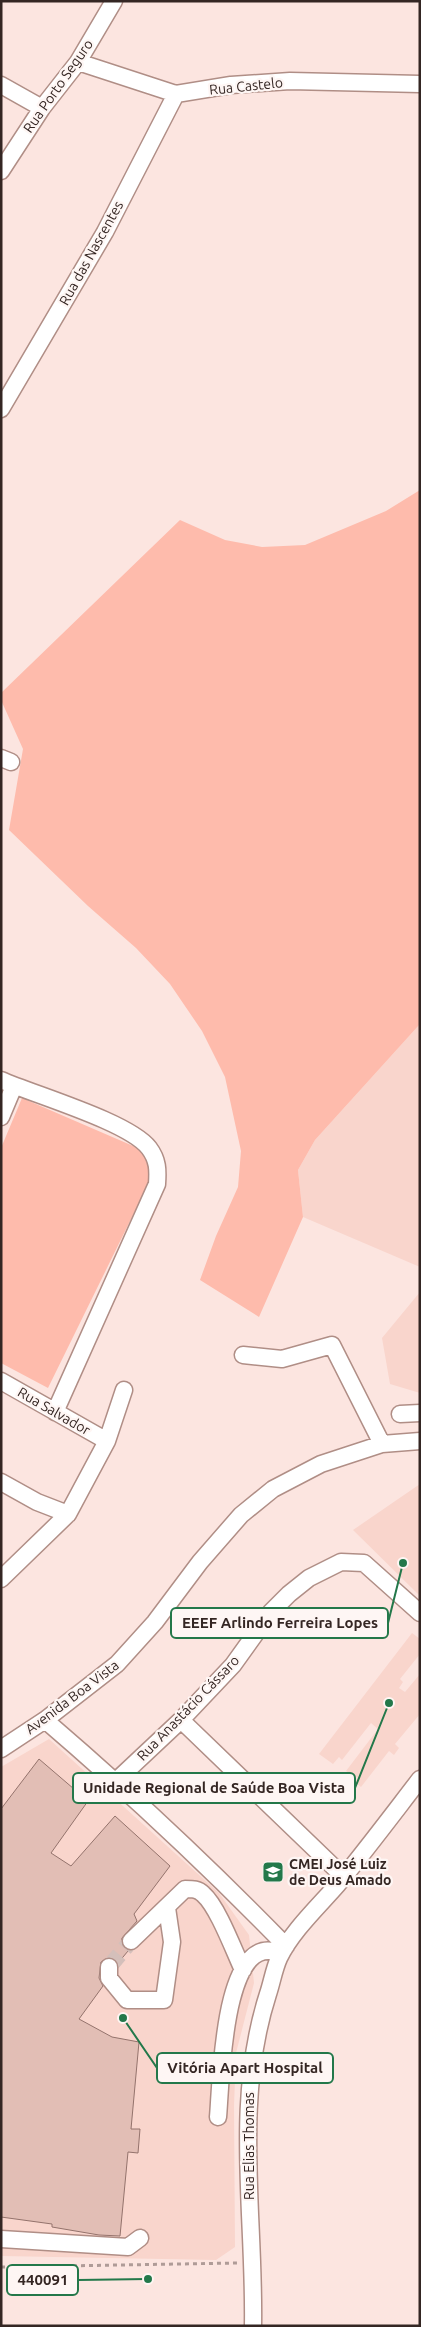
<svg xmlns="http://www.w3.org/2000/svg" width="421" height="2327" font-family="Ubuntu,sans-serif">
	<rect width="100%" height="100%" fill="#fce5e0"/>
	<path fill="#f9d5cc" d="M420,1024V1267L303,1217L298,1170L315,1140Z
		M420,1292V1393L390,1384L382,1338Z
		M420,1484V1596L353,1530Z
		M412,1633L420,1639V1654L400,1679L403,1682L399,1688L405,1692L420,1674V1714L395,1744L399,1748L394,1755L389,1751L361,1787L355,1782L358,1778L346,1771L378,1729L371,1723L342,1760L339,1757L333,1764L319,1754Z
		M49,1739L219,1893L249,1935L254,1983L236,2053L234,2106L235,2247L216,2260L1,2256V1767Z"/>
	<path fill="#febbac" d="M420,490V1024L315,1140L298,1170L303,1217L259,1317L200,1280L216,1236L238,1187L241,1151L225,1077L202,1031L170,984L136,948L88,906L9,830L23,749L1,700V693L180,520L225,540L262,547L305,545L386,511Z
		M22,1098L161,1158L48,1388L1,1363V1148Z"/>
	<path fill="#e2beb5" stroke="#94736c" d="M39,1759L88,1801L51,1853L71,1866L115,1816L170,1866L134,1914L137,1921L122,1938L121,1944L128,1951L118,1963L109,1957L101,1962L99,1978L103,1986L79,2019L112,2037L139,2042L131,2129H140L138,2153L128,2152L120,2236L99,2235L52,2227V2224L1,2217V1809Z"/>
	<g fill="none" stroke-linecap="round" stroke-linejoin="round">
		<path stroke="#d4bfba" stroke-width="16" stroke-dasharray="16 8" stroke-linecap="butt" d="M109,1967L131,1941"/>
		<g stroke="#b08e86" stroke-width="19">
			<path id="minor" d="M78,62L176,94L231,85L290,81L420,84
				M1,85L42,108
				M1,171L42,108L78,62L114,1
				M1,409L105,232L176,94
				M1,758L11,762
				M1,1080C35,1095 129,1122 149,1148C158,1160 158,1170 157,1184L55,1412
				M1,1117L14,1086
				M243,1355L282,1359L332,1345L382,1444
				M1,1381L107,1441
				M400,1414L420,1413
				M1,1482L37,1502L68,1514
				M1,1579L68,1514L107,1441L124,1390
				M45,1720C129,1792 209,1867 286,1946
				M181,1720L344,1877
				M1,1749L45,1720L117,1664L155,1622L200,1562L241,1515L273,1489L321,1464L382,1444L420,1441
				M116,1781L181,1720L233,1665L271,1612L289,1594L309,1578L341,1562L364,1563L420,1613
				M131,1941L185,1889C193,1889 198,1889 203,1894C218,1907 234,1951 243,1970
				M109,1967V1978L127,2000H164L172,1942L167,1908
				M218,2117C221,2087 222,1926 281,1954
				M1,2239L128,2247L140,2238
				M253,2326C255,2215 233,2102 268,1994C272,1982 274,1969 279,1958C292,1931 318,1907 338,1884C366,1850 393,1814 420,1779"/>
		</g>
		<path stroke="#af9b97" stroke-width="3" stroke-dasharray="4 4" stroke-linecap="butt" d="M1,2267L238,2263"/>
		<use href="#minor" stroke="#fff" stroke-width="16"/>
	</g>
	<defs>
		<g id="school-square" transform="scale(1.125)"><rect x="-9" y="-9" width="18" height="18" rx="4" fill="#23784a" stroke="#fef6f4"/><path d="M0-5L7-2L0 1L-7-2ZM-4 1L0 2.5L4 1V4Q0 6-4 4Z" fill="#fff"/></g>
	</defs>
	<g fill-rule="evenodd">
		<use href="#school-square" x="273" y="1872"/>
	</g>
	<g text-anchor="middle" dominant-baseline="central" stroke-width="4.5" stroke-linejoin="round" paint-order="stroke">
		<g font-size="14" fill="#342623" stroke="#fef6f4">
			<text transform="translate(58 86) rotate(-55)">Rua Porto Seguro</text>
			<text transform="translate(246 86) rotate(-6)">Rua Castelo</text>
			<text transform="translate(91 253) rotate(-61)">Rua das Nascentes</text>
			<text transform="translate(54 1411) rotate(30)">Rua Salvador</text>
			<text transform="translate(72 1697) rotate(-37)">Avenida Boa Vista</text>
			<text transform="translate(188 1708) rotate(-46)">Rua Anastácio Cássaro</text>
			<text transform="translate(249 2146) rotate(-90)">Rua Elias Thomas</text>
		</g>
		<g font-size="14" font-weight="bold" fill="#342623" stroke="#fef6f4" text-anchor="start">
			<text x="289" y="1864">CMEI José Luiz<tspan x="289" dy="16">de Deus Amado</tspan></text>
		</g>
	</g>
	<path fill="none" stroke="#23784a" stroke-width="2" d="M403 1563L388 1623M389 1703L355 1788M123 2018L157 2068M148 2279L78 2280"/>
	<g fill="#23784a" stroke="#fef6f4" stroke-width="2">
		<circle cx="403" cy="1563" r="5"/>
		<circle cx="389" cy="1703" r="5"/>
		<circle cx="123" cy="2018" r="5"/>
		<circle cx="148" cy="2279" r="5"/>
	</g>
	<g fill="#fef6f4" stroke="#23784a" stroke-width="2">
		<rect x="171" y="1608" width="217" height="30" rx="5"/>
		<rect x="73" y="1773" width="282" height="30" rx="5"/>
		<rect x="157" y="2053" width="176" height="30" rx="5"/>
		<rect x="7" y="2265" width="71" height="30" rx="5"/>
	</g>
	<g font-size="15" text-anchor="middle" font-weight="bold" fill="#342623">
		<text x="280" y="1628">EEEF Arlindo Ferreira Lopes</text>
		<text x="214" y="1793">Unidade Regional de Saúde Boa Vista</text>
		<text x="245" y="2073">Vitória Apart Hospital</text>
		<text x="43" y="2285">440091</text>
	</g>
	<rect width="421" height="2327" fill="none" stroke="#342623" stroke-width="5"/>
</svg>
